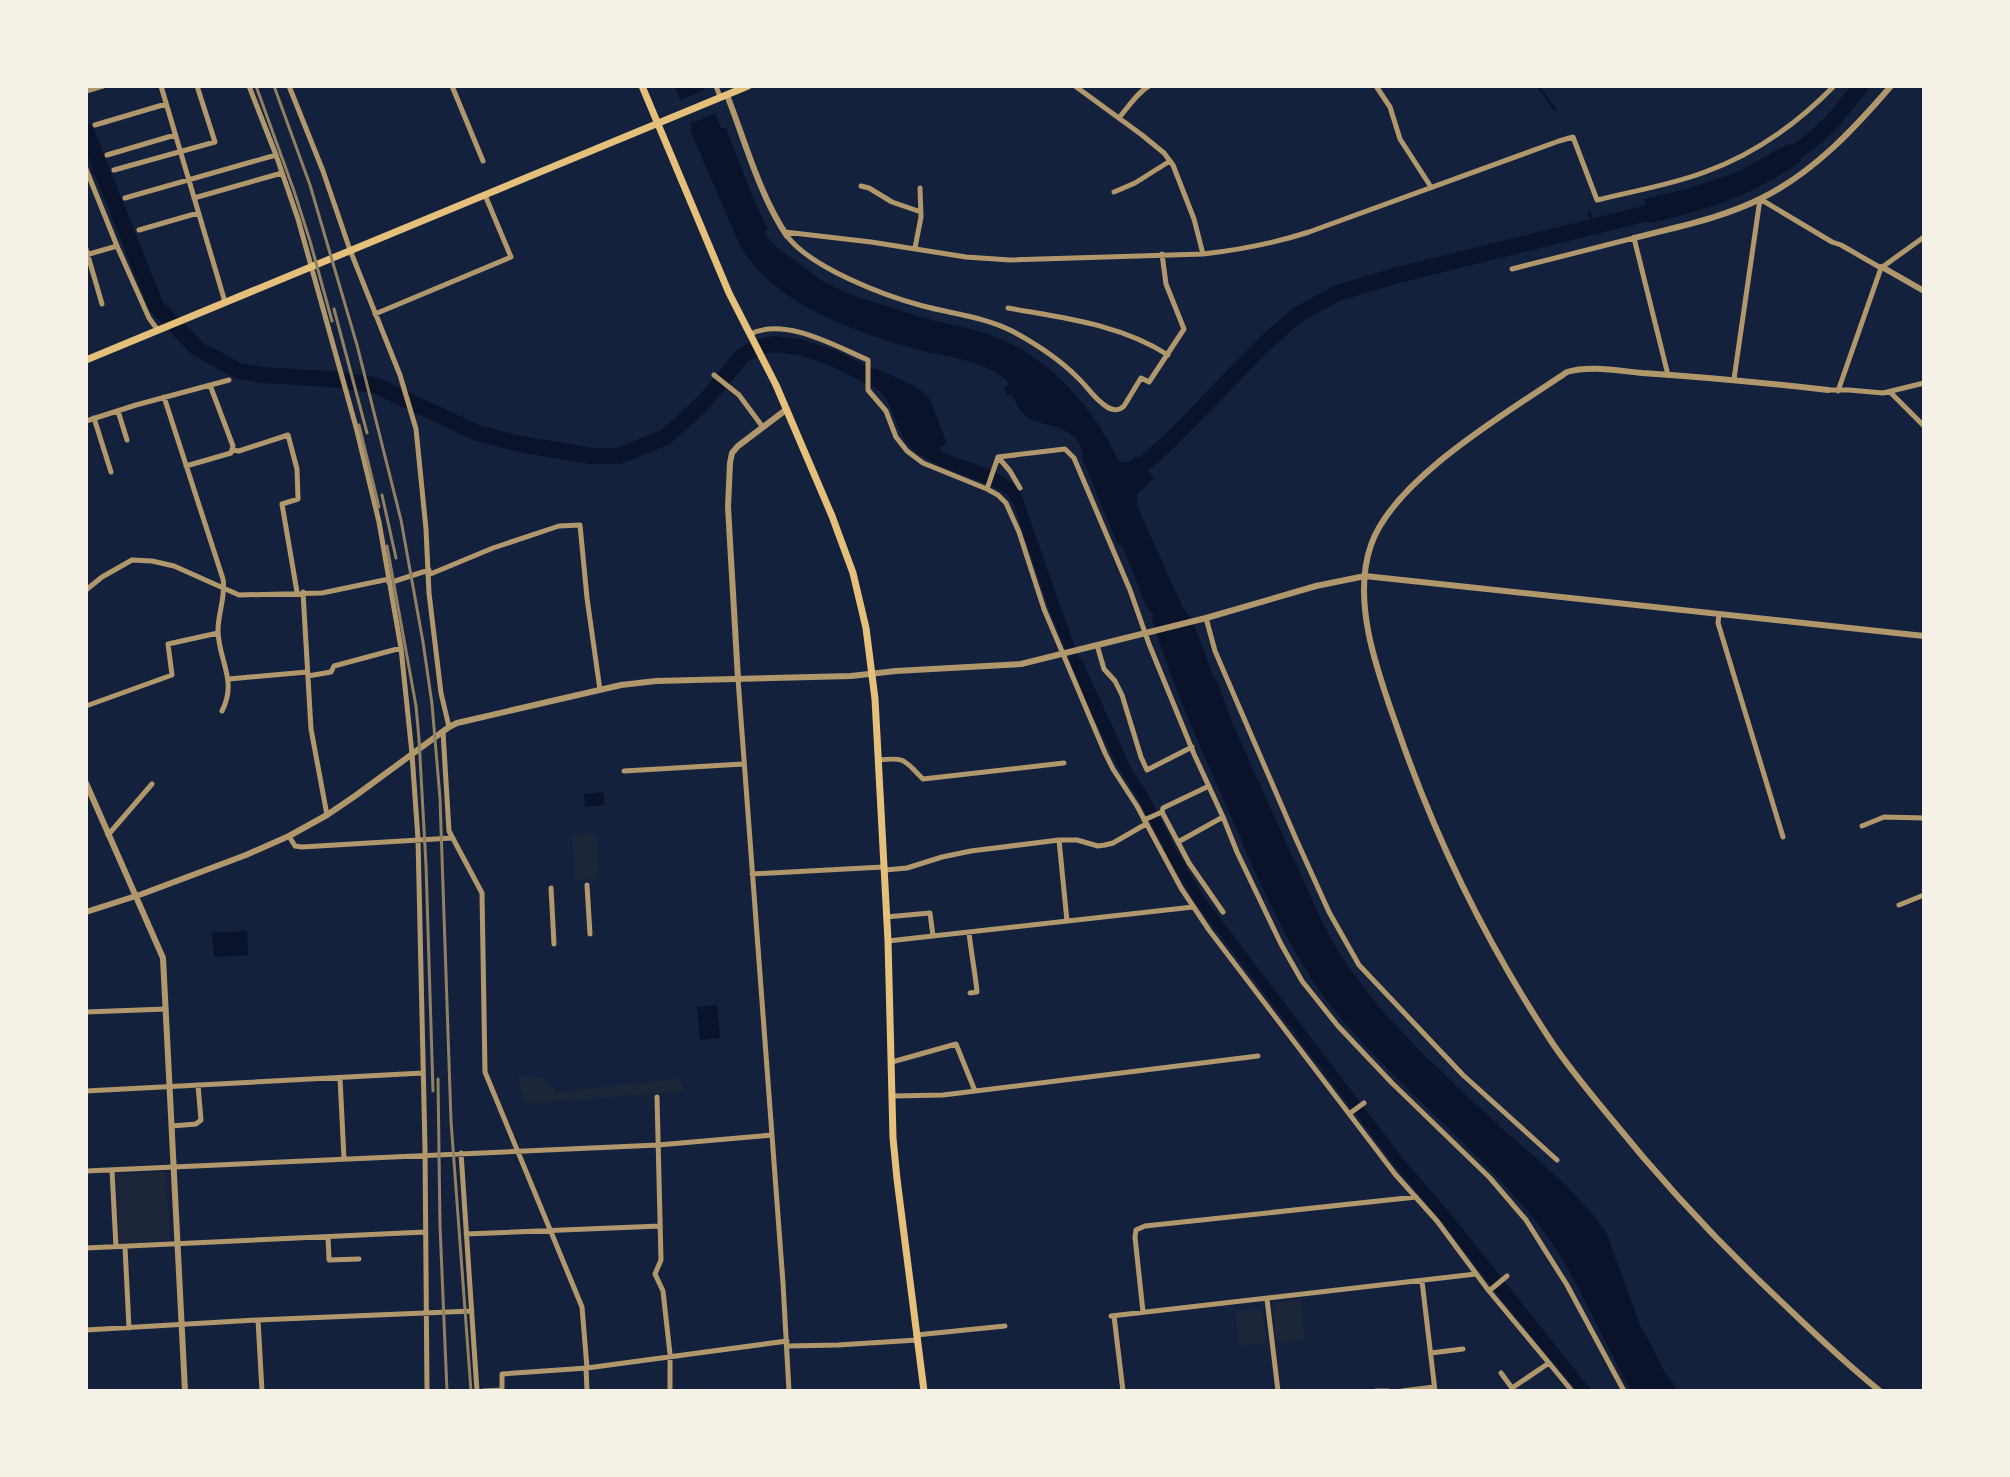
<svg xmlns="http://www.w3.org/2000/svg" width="2010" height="1477" font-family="Jost,sans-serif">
	<rect width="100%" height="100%" fill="#14213d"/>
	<path fill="#1d2539" d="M596,833L599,879L575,880L572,835Z
		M518,1077L543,1078L556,1092L678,1079L686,1091L525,1104Z
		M166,1172L170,1240L121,1243L119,1241L117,1174Z
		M1301,1300L1305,1340L1281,1343L1276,1338L1273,1307L1277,1303Z
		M1258,1309L1263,1313L1266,1343L1239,1346L1235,1311Z"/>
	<path fill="#0b132b" d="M672,86H703L721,128H726L753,198L768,229L764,231C773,249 791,256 805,268C825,285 849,295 874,302C890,306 905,313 921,317C948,325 977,328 1003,340C1057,365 1093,409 1119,461L1128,463L1136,456L1154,478L1137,494V504L1139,510L1183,608C1195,619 1206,660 1214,678L1217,681L1232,722L1259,783H1262L1260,785L1325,928H1328L1326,930C1367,1006 1433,1064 1495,1122L1497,1120V1124C1535,1158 1578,1191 1607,1234L1640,1325L1653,1348L1665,1373L1679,1391H1632C1624,1380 1618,1367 1612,1354C1588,1310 1569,1262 1537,1223C1479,1150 1405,1093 1344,1022C1290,959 1259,881 1226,805C1199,744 1172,684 1152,620L1153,614L1146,606L1122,545H1118L1082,458L1083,454C1081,448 1079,441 1074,437C1049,415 1027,435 1012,394L1007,395L1004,388L1009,384C995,363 948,357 924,351C862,335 767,303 738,241L690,130L692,128L675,87Z
		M1790,143L1802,160C1754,196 1706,210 1650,223L1644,199L1690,188L1735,173Z
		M875,368L915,386L930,399L947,444L940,447L941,452C967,462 1002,469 1020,491L1078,656L1082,660L1133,772L1147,792L1178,853L1204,897L1401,1156L1450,1213L1592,1391H1577L1496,1293L1443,1223L1398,1170L1196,904L1170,861L1141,804L1116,764L1089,708L1050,612L1013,503L1007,494L996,488C974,478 927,464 911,448C893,429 896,399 872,386Z
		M603,792L605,805L585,807L584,794Z
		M247,931L248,955L214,957L212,933Z
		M717,1005L720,1038L700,1040L697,1007Z"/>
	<path fill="#14213d" d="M709,88L719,112L687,125L677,102Z"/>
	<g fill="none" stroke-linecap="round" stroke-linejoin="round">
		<path stroke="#0b132b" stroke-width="3" d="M1538,86L1555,110
			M90,173L101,170
			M1589,212L1593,226"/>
		<path stroke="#0b132b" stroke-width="16" d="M86,131L156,306L198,349L239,371L262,375L330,379L375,385L477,433L520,444L591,456H619L666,437L703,403L742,356L756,348L773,344L800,347L833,358L883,383
			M1778,164L1810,142L1832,122L1861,86
			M1129,477L1171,440L1263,345L1296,316L1337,293L1398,275L1668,208"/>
		<path stroke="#b1986c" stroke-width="5" d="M161,86L225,302
			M249,86L276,155L298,219L356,427L379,522L401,648L412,754L418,839L425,1148L427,1391
			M289,86L323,171L350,250L400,375L416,429L426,529L429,593L441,693L449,727
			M452,86L483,161
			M716,86L720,97
			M1075,86L1142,135L1164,153L1173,165L1194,219L1203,254
			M1376,86L1390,107L1400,139L1431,187
			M86,91L103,86
			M1119,118C1128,107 1137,93 1149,86
			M95,125L166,104
			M107,155L175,135
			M86,169L117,246L86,255
			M114,170L215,142L197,86
			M861,186L869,188L892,202L921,212
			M1114,192L1135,183L1170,161
			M125,198L276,155
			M194,198L282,173
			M139,230L198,213
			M785,232L871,242L966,257L1010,260L1203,254C1239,250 1275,243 1309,232L1559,141L1573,137L1597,200C1633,191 1671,185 1705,172C1755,154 1797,124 1834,86
			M787,236C811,268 885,296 923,306C953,314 985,317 1012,331C1036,344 1058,358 1077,377C1086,385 1093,397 1103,404C1110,410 1118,412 1124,406L1141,378L1149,382L1184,329L1166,284L1162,254
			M117,246L149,318L157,329
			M915,248L921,217L920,188
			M86,249L102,304
			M1512,269L1634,238L1668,375
			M1008,308C1063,318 1120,324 1168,355
			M375,314L511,257L485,195
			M750,334C786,317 835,346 868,360V390L886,411L896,437L907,451L923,463L987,489L998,495L1006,503L1019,532L1044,609L1105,753L1113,769L1137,806L1181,888L1209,930L1395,1174L1437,1221L1489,1291L1549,1363L1512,1388L1514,1391
			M714,375L739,395L762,426
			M1734,379L1760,199L1832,242L1841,245L1881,268
			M1828,390H1849L1883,393L1924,383
			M1838,391L1881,268L1924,237
			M1890,392L1924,426
			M164,397L223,579C226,596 218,613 218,630C218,660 238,680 222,711
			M118,411L127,440
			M94,418L111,472
			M86,421L136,405L229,380
			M232,450L239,451L288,435L297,469L298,499L282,504L297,592
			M998,457L1010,471L1020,488
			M186,466L231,453L233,446L210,385
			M987,489L998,457L1065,449L1074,458L1130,590L1149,644L1194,754L1223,817L1237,852L1281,944L1302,981L1338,1026L1392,1083L1490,1178L1526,1220L1567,1285L1624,1391
			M428,575L493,548L559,526L580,525L587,598L600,690
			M389,583L429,570
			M86,590L102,577L132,560L152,561L174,566L239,595L322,593L389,579
			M303,592L311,729L327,815
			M1719,614L1718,623L1783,837
			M1206,618L1215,651L1296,839L1329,912L1359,965L1463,1075L1557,1160
			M1097,645L1104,669L1115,681L1122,695L1141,757L1147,770L1192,747
			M308,676L331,672L334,666L401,648
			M229,679L307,672
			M738,679L783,1283L789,1391
			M86,706L172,675L168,644L218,633
			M443,732L449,831L482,893L485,1072L582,1307L587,1368
			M879,760C906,757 904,760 923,779L1064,763
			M624,771L743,764
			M1209,786L1163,808L1162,812L1189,863L1223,912
			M1144,820L1162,812
			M1862,826L1884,817L1924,818
			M108,835L152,784
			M289,836L295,846L302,847L452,838
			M1059,840L1067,921
			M1178,842L1223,817
			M885,870L907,868L942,857L971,851L1059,840H1077L1098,846L1105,845L1113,843L1146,824
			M752,874L883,867
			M587,885L590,934
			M551,888L554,944
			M1899,905L1924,895
			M886,917L930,913L933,936
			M969,932C971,953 975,971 977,992L970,993
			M888,941L1193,907
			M86,1012L166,1009
			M892,1062L956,1044L975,1091
			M340,1078L344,1159
			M86,1091L423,1073
			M893,1096L943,1095L1258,1056
			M657,1097L661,1260L655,1274L663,1291L670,1354V1391
			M1349,1114L1364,1103
			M172,1126L196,1124L201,1120L198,1085
			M461,1153L477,1391
			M112,1170L116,1247
			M86,1171L658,1145L772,1135
			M466,1234L660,1226
			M328,1237L329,1260L359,1259
			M125,1247L129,1328
			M86,1248L425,1232
			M1422,1281L1435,1391
			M1489,1291L1507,1276
			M1267,1299L1278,1391
			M1143,1312L1135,1237L1136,1230L1145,1226L1416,1197
			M1111,1316L1476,1274
			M1114,1316L1123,1391
			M258,1320L262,1391
			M86,1330L258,1320L472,1311
			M916,1335L1005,1326
			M787,1346L838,1345L917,1340
			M1431,1353L1463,1349
			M1549,1363L1572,1391
			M586,1368L587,1391
			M1501,1373L1512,1388
			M483,1391L502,1390
			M502,1391V1374L587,1368L787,1341
			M1376,1391H1388
			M1402,1391L1434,1387"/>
		<path stroke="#b1986c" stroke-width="6" d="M727,95C745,141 759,194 787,236
			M1634,238C1676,227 1723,218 1762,198C1814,172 1854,129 1891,86
			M1882,267L1924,291
			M1828,390C1766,383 1704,377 1642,373C1619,371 1590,365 1567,372C1510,411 1394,478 1371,545C1351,602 1378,673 1397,727C1435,838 1488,946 1553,1044C1570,1069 1590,1093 1609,1116C1659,1178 1712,1236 1770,1291C1806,1325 1842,1361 1880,1391
			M738,679L728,507L730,463L732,453L738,446L787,409
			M86,783L163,958L185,1391
			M86,912L142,894L246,855L289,836L327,815L355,796L449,727L457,723L621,685L656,681L851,676L896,671L1021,664L1206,618L1316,586L1365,576L1924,636"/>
		<path stroke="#e5c07b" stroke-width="7" d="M642,86L729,293L776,385L832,516L853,573L866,628L875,699L888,941L893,1138L897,1179L924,1391
			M86,360L748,86"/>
		<path stroke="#918062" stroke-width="3" d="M256,86L294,191L310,241L332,321
			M274,86L310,185L357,345L401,520L423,642L432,704L440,798L451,1121L471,1391
			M334,309L367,433
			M359,425L379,507
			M382,495L396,558
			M387,546L416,706L419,739L426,865L433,1091
			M438,1079L440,1226L447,1391"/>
	</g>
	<rect width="2010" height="1477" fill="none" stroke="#f6f1e7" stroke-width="176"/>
</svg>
